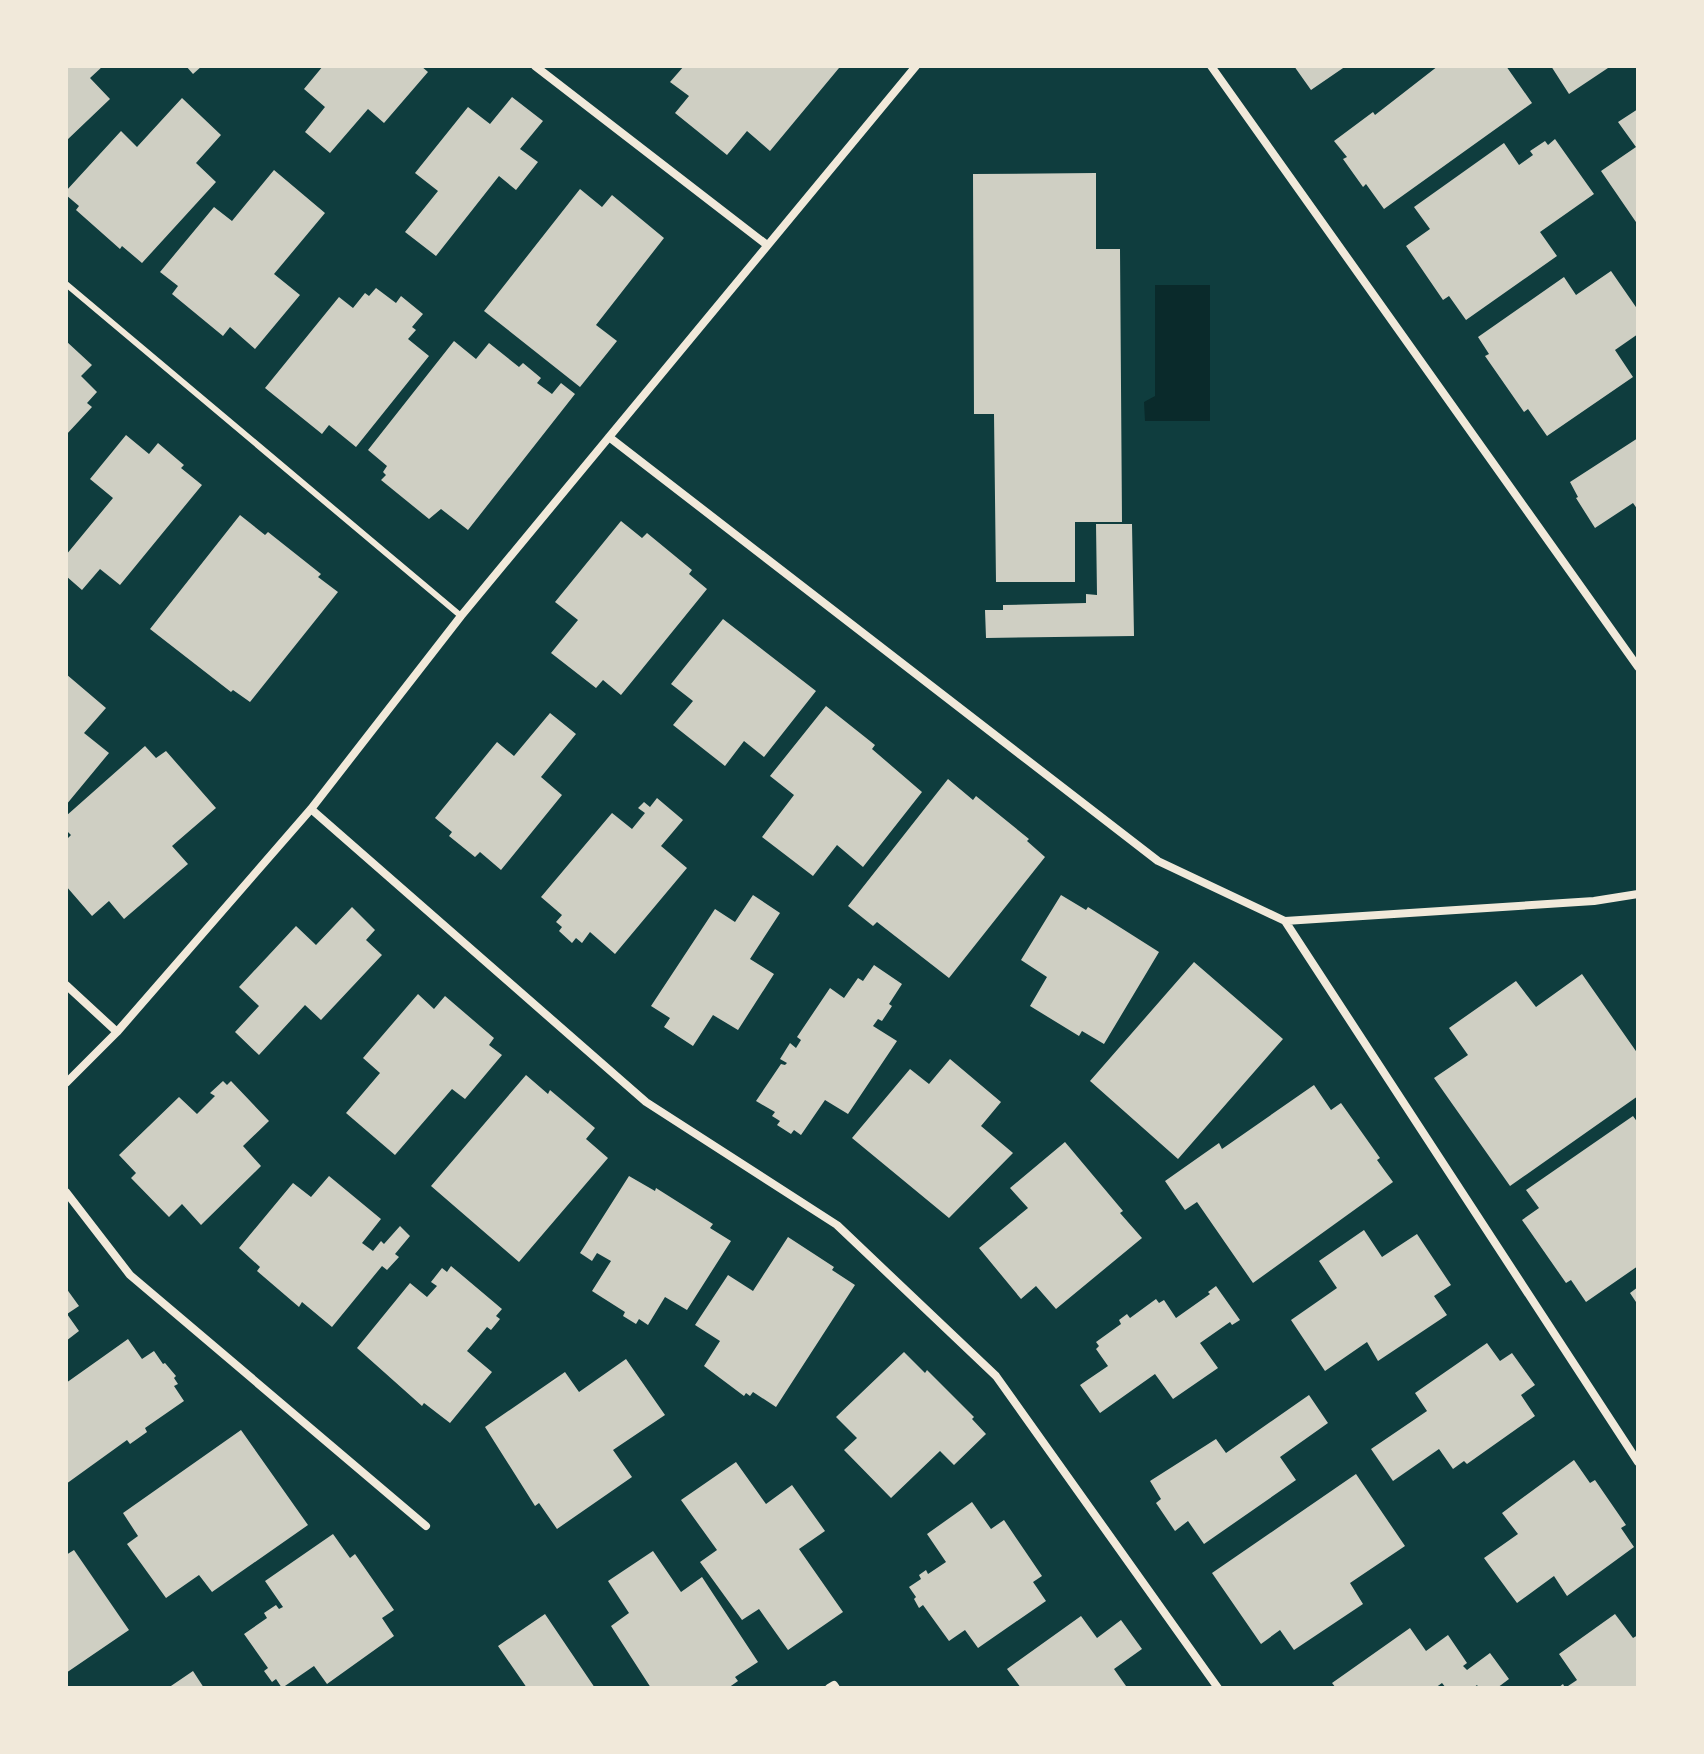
<svg xmlns="http://www.w3.org/2000/svg" width="1704" height="1754" font-family="Commissioner,sans-serif">
	<rect width="100%" height="100%" fill="#0f3d3e"/>
	<path fill="#0a2a2b" d="M1155,285H1210V421H1145L1144,402L1155,396Z"/>
	<path fill="#cfcfc3" d="M66,66H103L90,78L110,99L66,141Z
		M186,66H202L193,74Z
		M323,66H421L428,72L384,123L368,109L330,153L305,132L325,107L304,89Z
		M684,66H836L839,68L770,151L747,131L727,155L675,113L689,96L670,82Z
		M1294,66H1346L1311,90Z
		M1438,66H1506L1532,103L1384,209L1366,184L1363,187L1343,159L1347,157L1334,141L1373,112L1375,115Z
		M1551,66H1607L1608,68L1569,94Z
		M512,97L543,121L520,149L538,162L516,190L499,176L436,256L405,232L438,191L415,173L468,107L490,124Z
		M182,98L221,135L196,163L216,182L142,263L122,246L120,249L76,210L79,206L66,195V191L121,131L137,147Z
		M1638,109V225L1601,171L1636,147L1618,122Z
		M1555,139L1594,194L1540,232L1557,256L1466,320L1449,296L1443,300L1406,246L1430,229L1414,207L1504,143L1519,165L1533,155L1530,151L1545,141L1548,145Z
		M274,170L325,213L274,274L300,295L255,349L230,327L223,336L172,294L178,286L160,272L214,207L232,221Z
		M1096,173V249H1120L1122,522H1075V582H996L994,414H974L973,174Z
		M580,189L602,207L612,195L664,238L596,325L617,341L580,387L484,311Z
		M1611,271L1638,310V334L1615,350L1633,377L1547,436L1528,409L1524,412L1485,356L1489,354L1478,337L1564,277L1576,295Z
		M376,288L396,303L401,296L423,314L412,327L416,330L408,339L429,356L356,447L329,425L322,434L265,388L339,297L353,308L365,293L369,296Z
		M66,341L92,365L81,376L97,392L87,403L92,407L66,435Z
		M454,341L476,359L489,343L519,367L523,363L541,378L537,383L552,394L561,383L575,394L468,530L441,509L429,519L381,480L386,475L383,472L387,466L368,450Z
		M126,435L149,454L158,443L184,465L181,468L202,485L120,585L100,569L82,590L66,576V555L113,498L90,479Z
		M1638,438V510L1633,503L1595,528L1576,498L1578,497L1570,482Z
		M240,515L265,535L268,532L321,574L318,577L338,592L250,702L233,690L231,692L150,629Z
		M621,521L642,538L647,533L692,570L689,574L707,589L621,695L603,680L596,688L551,653L578,620L555,602Z
		M1096,524H1132L1134,636L986,638L985,610H1003V605L1086,603V594L1097,595Z
		M723,619L816,691L764,757L744,741L725,766L673,725L693,701L671,684Z
		M66,674L106,708L84,733L109,753L66,805Z
		M826,706L875,745L872,749L922,792L863,867L837,845L813,876L762,837L794,795L770,776Z
		M550,713L576,734L541,777L562,795L501,870L480,852L475,857L449,836L452,832L435,818L497,742L514,756Z
		M145,746L156,758L166,751L216,808L172,846L188,864L124,919L109,901L92,916L66,886V840L71,835L66,830V816Z
		M948,779L973,800L976,796L1029,839L1027,841L1045,857L949,978L877,922L873,926L848,906Z
		M657,798L683,820L661,846L687,868L615,954L590,932L582,943L576,938L572,943L559,931L562,927L556,922L562,915L541,897L612,813L632,829L645,813L638,808L644,802L650,807Z
		M753,895L780,913L750,959L774,974L738,1030L713,1015L693,1046L664,1027L670,1018L651,1006L715,909L735,922Z
		M1061,895L1086,910L1088,907L1159,952L1104,1044L1082,1031L1079,1036L1030,1006L1047,977L1021,960Z
		M352,907L375,930L366,940L382,955L321,1020L305,1005L259,1055L235,1032L259,1006L239,987L296,926L316,945Z
		M1194,962L1283,1039L1178,1159L1090,1081Z
		M874,965L902,984L889,1004L892,1006L882,1021L878,1019L873,1026L897,1041L848,1114L825,1100L801,1135L794,1130L791,1134L777,1125L780,1121L772,1116L775,1112L756,1101L781,1064L785,1065L787,1063L780,1059L790,1043L796,1048L801,1040L797,1037L830,988L844,998L858,978L863,981Z
		M1582,974L1638,1054V1096L1510,1186L1434,1078L1468,1055L1449,1028L1516,981L1536,1007Z
		M418,994L434,1009L445,996L494,1038L489,1045L502,1055L465,1099L452,1089L395,1155L346,1113L380,1073L363,1058Z
		M950,1059L1001,1102L981,1126L1013,1153L949,1218L852,1138L910,1069L929,1084Z
		M526,1075L548,1094L550,1090L595,1128L586,1139L608,1158L519,1262L431,1186Z
		M223,1081L227,1085L231,1081L269,1121L243,1146L261,1166L201,1225L182,1204L169,1217L131,1178L136,1173L119,1155L179,1097L197,1114L215,1096L210,1093Z
		M1314,1085L1331,1110L1341,1103L1380,1158L1377,1160L1393,1182L1253,1283L1197,1202L1185,1210L1165,1181L1219,1143L1222,1149Z
		M1633,1116L1638,1123V1266L1586,1302L1571,1280L1566,1283L1522,1220L1539,1208L1526,1190Z
		M1065,1142L1123,1211L1120,1213L1142,1238L1056,1309L1036,1286L1021,1299L979,1248L1028,1208L1010,1188Z
		M329,1176L381,1219L362,1243L373,1251L381,1241L384,1244L400,1226L410,1236L395,1254L399,1257L387,1270L382,1266L332,1327L302,1302L299,1307L257,1271L260,1267L239,1248L293,1183L311,1197Z
		M629,1176L655,1191L656,1188L713,1224L710,1228L731,1241L687,1310L665,1297L648,1325L639,1319L636,1324L623,1316L625,1312L592,1291L611,1261L597,1253L592,1261L580,1253Z
		M1364,1230L1382,1257L1417,1234L1451,1285L1434,1296L1447,1315L1378,1361L1367,1342L1325,1371L1291,1320L1337,1288L1319,1261Z
		M788,1237L834,1267L832,1270L855,1285L776,1407L753,1392L750,1396L746,1393L744,1396L704,1366L720,1341L695,1325L728,1275L753,1291Z
		M451,1266L502,1309L496,1316L500,1319L491,1330L487,1327L467,1351L492,1372L450,1423L424,1403L422,1406L357,1348L410,1283L427,1297L437,1286L431,1282L442,1268L447,1272Z
		M1216,1286L1240,1320L1232,1325L1230,1322L1200,1343L1218,1368L1173,1399L1155,1374L1100,1413L1080,1385L1108,1366L1096,1349L1099,1346L1096,1342L1121,1324L1119,1320L1127,1314L1130,1318L1156,1299L1159,1303L1164,1300L1176,1318L1210,1294L1208,1292Z
		M1638,1287V1305L1630,1293Z
		M66,1288L79,1306L67,1314L79,1331L66,1341Z
		M128,1339L142,1359L154,1351L163,1364L165,1363L176,1376L174,1378L178,1384L174,1386L184,1401L145,1428L147,1432L130,1444L127,1440L66,1484V1383Z
		M1487,1343L1500,1361L1512,1353L1535,1385L1521,1395L1535,1416L1467,1464L1464,1461L1453,1469L1439,1449L1393,1481L1371,1449L1427,1411L1415,1393Z
		M904,1352L925,1373L927,1370L974,1417L972,1419L986,1434L954,1465L940,1451L891,1498L844,1450L857,1438L836,1417Z
		M626,1359L665,1415L613,1450L632,1477L557,1529L539,1503L535,1506L485,1427L565,1372L579,1392Z
		M1309,1395L1328,1423L1280,1457L1296,1480L1204,1544L1188,1521L1175,1531L1156,1503L1161,1499L1150,1481L1216,1439L1226,1453Z
		M241,1430L308,1525L212,1592L199,1575L166,1598L127,1544L138,1536L123,1513Z
		M1574,1460L1590,1483L1595,1480L1626,1525L1621,1528L1634,1547L1567,1596L1554,1576L1517,1603L1484,1558L1518,1534L1502,1513Z
		M736,1462L766,1504L792,1485L825,1531L799,1549L843,1612L788,1650L759,1609L742,1620L700,1562L717,1550L681,1500Z
		M1356,1474L1405,1546L1350,1583L1363,1604L1294,1650L1280,1630L1261,1644L1212,1573Z
		M972,1502L991,1529L1004,1520L1042,1576L1033,1582L1046,1601L978,1648L965,1630L949,1641L923,1605L919,1608L914,1599L916,1597L909,1587L921,1579L919,1575L926,1570L928,1574L946,1562L927,1534Z
		M333,1534L350,1558L355,1554L394,1610L382,1618L394,1636L327,1684L314,1666L282,1688L276,1679L272,1682L264,1671L268,1668L244,1634L267,1618L264,1613L276,1605L279,1609L283,1607L265,1581Z
		M74,1550L129,1630L66,1673V1555Z
		M653,1551L681,1592L702,1577L758,1662L735,1677L738,1681L728,1688H651L611,1626L629,1613L608,1581Z
		M545,1614L595,1688H527L498,1646Z
		M1615,1614L1633,1638L1638,1635V1688H1558L1563,1684L1565,1688L1577,1680L1559,1654Z
		M1081,1616L1097,1638L1121,1620L1142,1649L1114,1669L1126,1686L1021,1688L1007,1669Z
		M1410,1628L1426,1651L1448,1635L1467,1663L1463,1666L1467,1670L1490,1653L1509,1679L1497,1688H1479L1477,1685L1473,1688H1446L1442,1683L1435,1688H1336L1332,1683Z
		M193,1671L204,1688H168Z"/>
	<g fill="none" stroke-linecap="round" stroke-linejoin="round">
		<path stroke="#f1e9da" stroke-width="6" d="M66,284L461,616"/>
		<path stroke="#f1e9da" stroke-width="8" d="M535,66L767,245
			M1211,66L1638,667
			M609,437L1158,861L1285,921L1638,1462
			M311,809L646,1102L837,1225L996,1376L1218,1688
			M1285,921L1594,901L1638,894
			M66,985L117,1032
			M66,1083L117,1032L311,809L461,616L916,66
			M66,1192L130,1275L426,1526
			M829,1688L834,1685L836,1688"/>
	</g>
	<rect width="1704" height="1754" fill="none" stroke="#f1e9da" stroke-width="136"/>
</svg>
